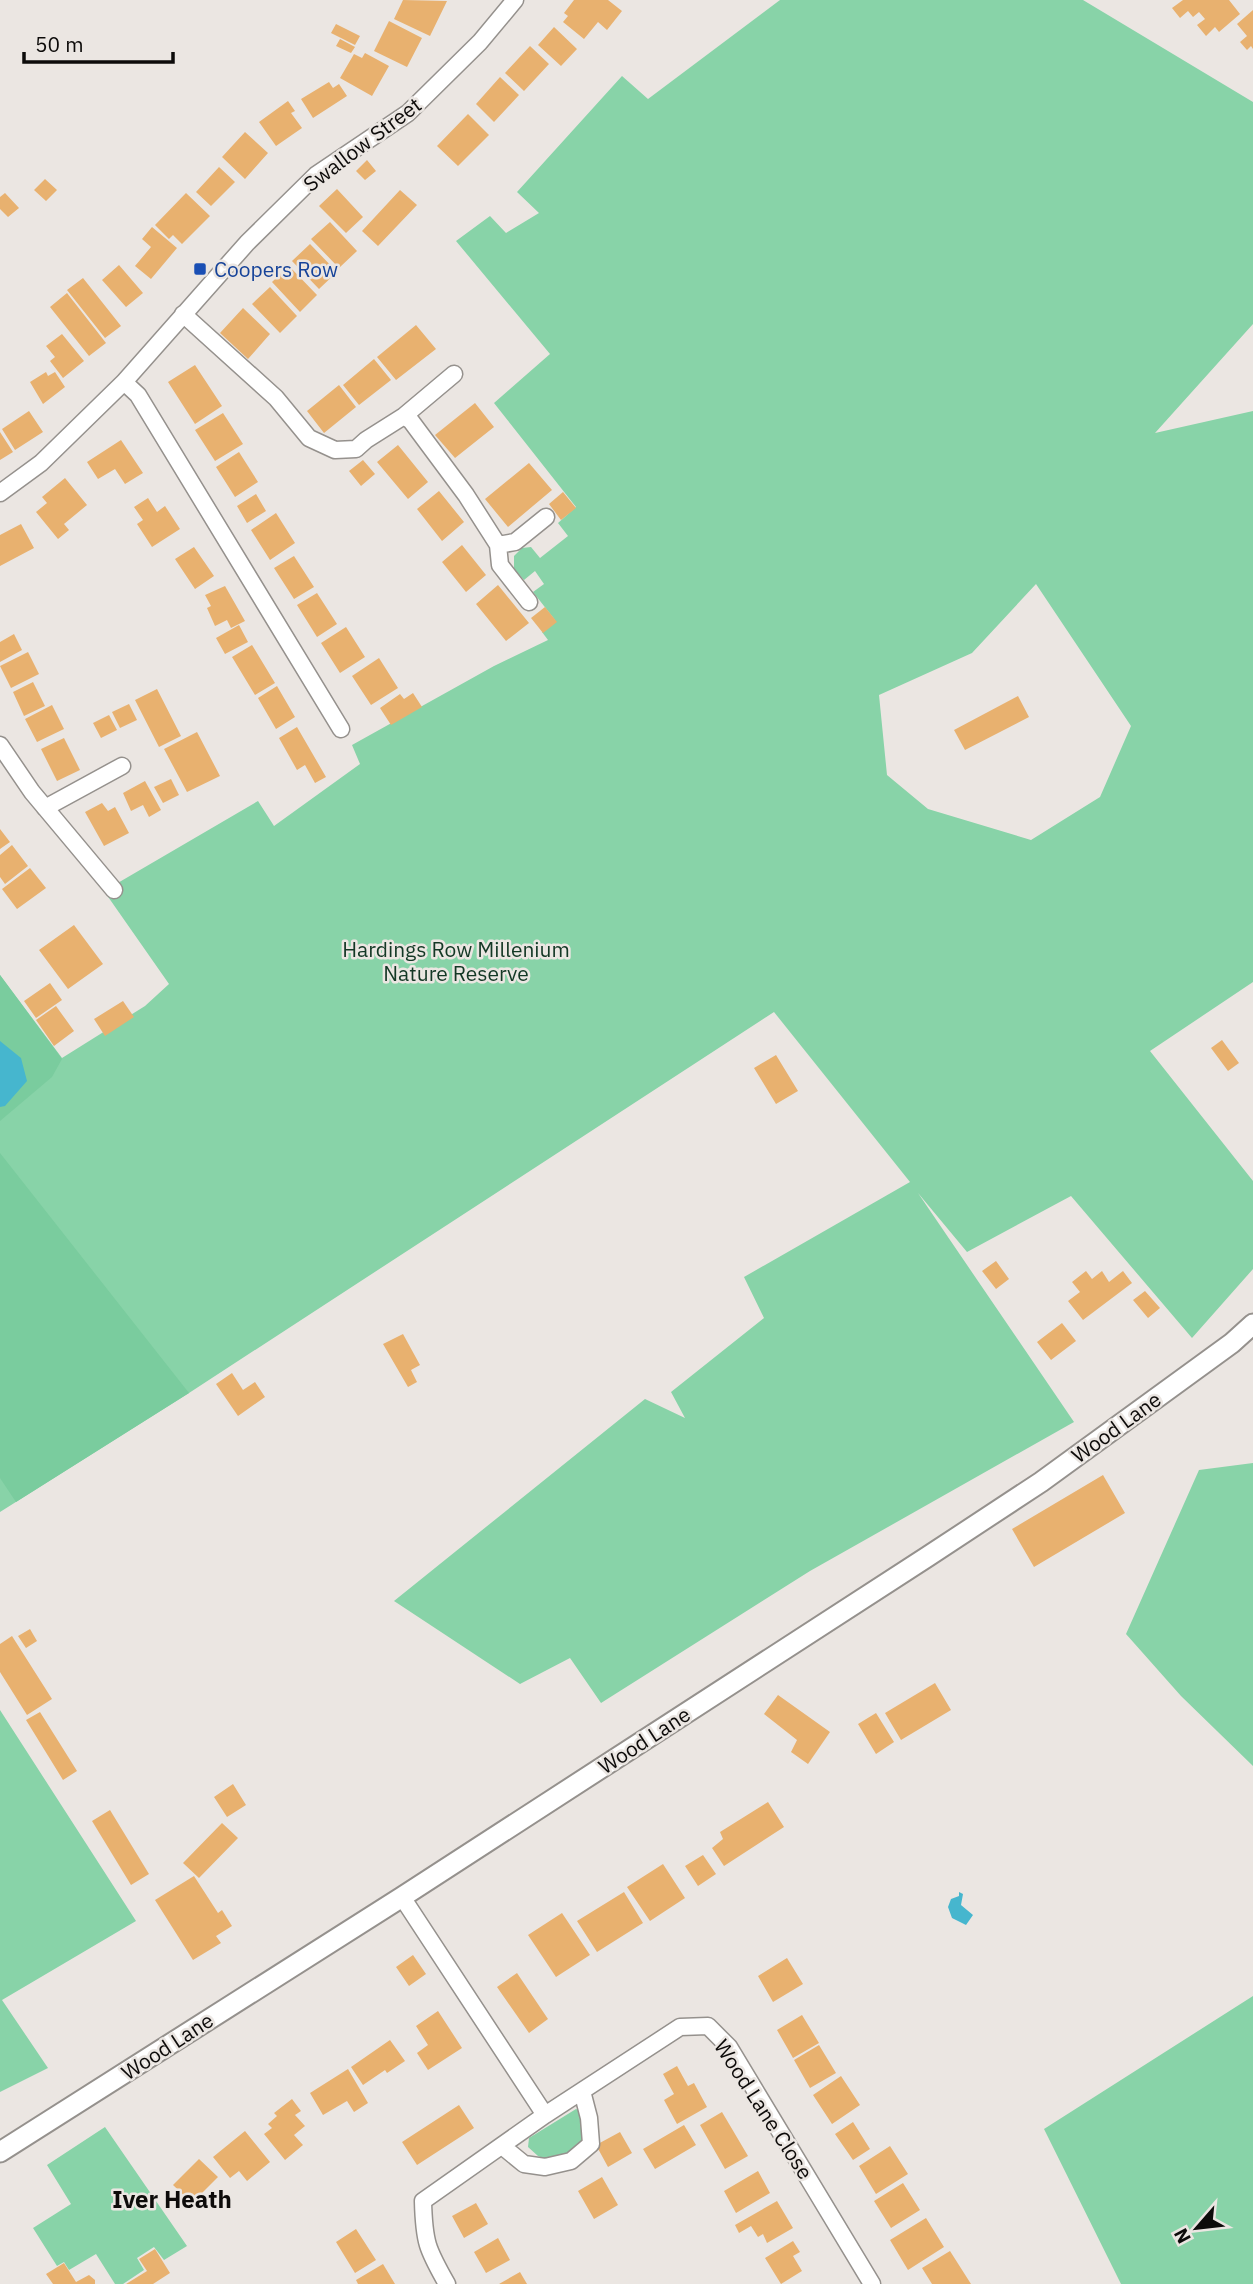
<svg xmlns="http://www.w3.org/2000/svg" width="1253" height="2284" font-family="'IBM Plex Sans',sans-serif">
	<rect width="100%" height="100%" fill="#ebe6e2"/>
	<path fill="#88d3a8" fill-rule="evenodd" d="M780,0H1083L1253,102V324L1155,433L1253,411V982L1150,1051L1253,1181V1269L1192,1338L1071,1196L967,1252L918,1193L1074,1422L810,1571L601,1703L570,1658L520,1684L394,1601L645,1399L685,1418L671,1392L764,1318L744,1277L910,1182L774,1012L189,1393L0,1512V975L62,1058L145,1006L169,984L104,891L258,801L274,826L360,764L352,745L494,666L548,640L542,632L555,620L533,592L544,584L535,571L524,580L514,569V556L522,548L531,547L540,558L568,536L558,523L576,507L494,403L550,354L456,241L490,216L506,233L539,213L517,192L622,76L648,99ZM1036,584L1131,726L1100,797L1031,840L928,809L887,775L879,695L972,653Z
		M1253,1463V1766L1181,1696L1126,1634L1199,1470Z
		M0,1710L136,1921L2,2000L48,2068L0,2092Z
		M1253,1996V2284H1121L1044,2129Z
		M576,2109L584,2112C588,2148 586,2150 552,2162L538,2156L528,2147L529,2138Z
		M105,2127L187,2246L164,2260L154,2247L137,2258L144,2270L123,2284H115L96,2254L69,2270L64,2262L57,2266L33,2228L71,2204L47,2165Z"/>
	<path fill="#7acc9e" d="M0,975L62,1059L52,1077L0,1121Z
		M0,1153L189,1393L16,1502L0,1478Z"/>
	<path fill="#46b6ce" d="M0,1041L21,1058L27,1081L5,1106L0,1107Z
		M959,1892L963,1894L961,1905L973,1915L966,1925L952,1918L948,1907L951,1899L959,1896Z"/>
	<path fill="#e8b16f" d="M403,0L447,1L430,36L394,19Z
		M574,0H608L622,11L607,30L598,22L584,39L563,22L568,16L564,13Z
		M1183,0H1229L1240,14L1219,32L1215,27L1206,36L1197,25L1205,19L1199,12L1193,17L1188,11L1180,18L1172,8Z
		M1253,10V49L1251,46L1247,50L1240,42L1247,36L1237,24Z
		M389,21L422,38L407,67L374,51Z
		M336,24L360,36L355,45L331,33Z
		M554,27L577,49L561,66L538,45Z
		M340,39L355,47L351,53L336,46Z
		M530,46L549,64L524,91L505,73Z
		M365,53L389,66L372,96L340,78L354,54L362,58Z
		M500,77L519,95L494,122L476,104Z
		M329,82L333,88L339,84L347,96L313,118L301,99Z
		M288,101L295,111L291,113L302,128L276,146L259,122Z
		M468,114L489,135L458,166L437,146Z
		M245,132L268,153L245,179L222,157Z
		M367,160L376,171L365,180L356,171Z
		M219,167L235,182L211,206L196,192Z
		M45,179L57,190L46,201L34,190Z
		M337,189L363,217L346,233L319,206Z
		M400,190L417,205L378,246L362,231Z
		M5,193L19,208L8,217L0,209V197Z
		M186,193L210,216L182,244L173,235L169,239L155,225Z
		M330,222L357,251L339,268L311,239Z
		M152,227L177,248L151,279L135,266L151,247L142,239Z
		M310,244L337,272L319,289L292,261Z
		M119,265L143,293L126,307L102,280Z
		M289,266L317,295L300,312L272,282Z
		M83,278L121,326L105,338L67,290Z
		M270,287L297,316L280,333L252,304Z
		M67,293L106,343L89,356L50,307Z
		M243,308L270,334L248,359L220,333Z
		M416,325L436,349L396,380L377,357Z
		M62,334L84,361L63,378L50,361L55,357L46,346Z
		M374,359L391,380L359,405L343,385Z
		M195,365L222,406L195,424L168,382Z
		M46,372L48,376L55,372L65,387L43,404L30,382Z
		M339,385L356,407L324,433L307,411Z
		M475,403L494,427L455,458L435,435Z
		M29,411L43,432L15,450L2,429Z
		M223,413L243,444L215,461L195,430Z
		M0,432L13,452L0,460Z
		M121,440L143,473L125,484L115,469L98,479L87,462Z
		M398,445L428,482L408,499L377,462Z
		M239,452L258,482L235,497L216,467Z
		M363,460L375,474L361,486L349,471Z
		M529,463L552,490L508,527L485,499Z
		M65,478L87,505L64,524L69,530L58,539L36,512L47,503L42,497Z
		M439,491L464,522L442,541L417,509Z
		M563,492L576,508L561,520L549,504Z
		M256,494L266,511L247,523L237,506Z
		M148,498L157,512L165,506L180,529L152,547L137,524L143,520L134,507Z
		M276,513L295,543L270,560L251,530Z
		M21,524L34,548L0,566V535Z
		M462,545L486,575L466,592L442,562Z
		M194,547L214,576L195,589L175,559Z
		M294,556L314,587L294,599L274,568Z
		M498,585L529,623L506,641L476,604Z
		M225,586L245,621L231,628L227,620L215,626L207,608L211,606L205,595Z
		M317,593L337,624L317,637L297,605Z
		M545,607L557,622L543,633L531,618Z
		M239,625L248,642L225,654L216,638Z
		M346,627L365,657L340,673L321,643Z
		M14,634L22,650L0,662V642Z
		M252,645L275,683L255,695L232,657Z
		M28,652L39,674L11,688L0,666Z
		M379,658L398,688L371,705L352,676Z
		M33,682L45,706L24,716L13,692Z
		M277,686L295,717L276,729L258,698Z
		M157,689L181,736L159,747L135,700Z
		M413,693L422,707L391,725L380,708L400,694L404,699Z
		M1018,696L1029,717L965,750L954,730Z
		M129,704L137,720L120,728L112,712Z
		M52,705L64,729L37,742L25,719Z
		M109,715L117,730L101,738L93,723Z
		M297,727L326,777L315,783L305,765L297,770L279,738Z
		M197,732L220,776L187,792L164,749Z
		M64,738L80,770L57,781L41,749Z
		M171,779L179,795L163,803L154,787Z
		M145,781L161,810L149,817L143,805L131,811L123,793Z
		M102,803L108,811L115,807L129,833L104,846L85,812Z
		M0,829L10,842L0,849Z
		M12,845L28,866L5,884L0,877V855Z
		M30,868L46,888L17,909L2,889Z
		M74,925L103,964L68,989L39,950Z
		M50,983L62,1000L36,1018L24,1001Z
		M123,1001L134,1017L105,1036L94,1019Z
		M56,1006L74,1031L54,1046L36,1020Z
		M1222,1040L1239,1063L1228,1071L1211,1048Z
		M776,1055L798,1091L776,1104L754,1068Z
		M996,1261L1009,1279L996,1289L982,1271Z
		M1086,1271L1092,1279L1102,1271L1109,1282L1123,1271L1132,1283L1083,1320L1068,1301L1080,1292L1072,1282Z
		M1145,1291L1160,1308L1148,1318L1133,1300Z
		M1062,1323L1076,1341L1051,1360L1037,1342Z
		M403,1334L420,1365L411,1370L417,1382L408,1387L383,1344Z
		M232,1373L243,1390L255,1382L265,1397L238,1416L216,1384Z
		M1103,1475L1125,1513L1034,1567L1012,1529Z
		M30,1629L37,1641L26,1648L18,1636Z
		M12,1636L52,1699L27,1715L0,1672V1644Z
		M935,1683L951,1710L901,1740L885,1713Z
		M778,1695L830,1732L808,1764L791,1752L797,1740L764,1714Z
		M40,1712L77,1771L63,1780L26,1720Z
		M876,1713L894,1742L876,1754L858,1724Z
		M233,1784L246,1805L227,1817L214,1797Z
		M768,1802L784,1827L724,1866L712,1848L723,1839L720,1832Z
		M110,1810L149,1874L131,1885L92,1821Z
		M222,1823L238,1838L199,1878L183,1863Z
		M703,1855L716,1874L698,1886L685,1866Z
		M663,1864L685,1898L650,1921L627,1887Z
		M194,1876L218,1913L222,1910L232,1926L216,1936L221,1943L193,1960L155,1900Z
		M624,1892L643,1923L597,1952L577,1921Z
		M562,1913L590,1955L556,1977L528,1935Z
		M413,1955L426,1974L409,1986L396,1967Z
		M787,1958L803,1984L773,2002L758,1976Z
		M517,1973L548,2019L529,2033L497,1987Z
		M438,2011L462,2048L428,2070L417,2053L428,2045L416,2026Z
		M802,2015L819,2043L793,2058L777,2030Z
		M390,2040L405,2061L387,2073L385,2070L363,2085L351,2067Z
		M819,2045L836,2073L810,2088L794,2060Z
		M677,2066L688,2086L694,2083L707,2107L677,2124L664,2100L674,2094L663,2074Z
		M348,2069L368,2103L354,2112L347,2101L323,2115L310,2093Z
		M841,2076L860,2105L832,2124L813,2095Z
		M292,2099L301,2111L295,2115L305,2126L294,2135L303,2145L285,2160L264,2134L272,2128L268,2124L277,2116L274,2113Z
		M459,2105L474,2128L417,2165L402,2142Z
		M722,2112L748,2156L725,2169L700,2125Z
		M853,2122L870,2149L853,2160L835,2134Z
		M684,2125L696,2145L655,2169L643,2149Z
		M245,2131L270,2162L247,2181L239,2171L230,2178L213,2157Z
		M620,2132L632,2153L608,2167L596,2145Z
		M890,2146L908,2174L876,2194L859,2166Z
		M199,2159L218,2177L192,2203L173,2185Z
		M758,2171L770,2193L736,2213L724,2191Z
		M602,2177L618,2205L594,2219L578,2191Z
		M903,2183L920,2210L891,2228L874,2201Z
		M777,2201L793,2228L767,2243L763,2234L758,2237L751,2226L739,2233L735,2225Z
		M476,2203L488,2224L464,2238L452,2216Z
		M926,2218L944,2247L908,2270L890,2240Z
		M356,2229L376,2260L355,2273L336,2242Z
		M498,2238L510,2260L486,2273L474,2252Z
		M793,2241L800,2252L793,2256L802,2271L781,2284L765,2258Z
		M155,2249L170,2273L153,2284H126L147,2271L139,2259Z
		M950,2251L971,2284H932L922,2268Z
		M64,2263L76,2282L89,2275L95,2280V2284H53L46,2274Z
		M383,2264L395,2284H358L356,2280Z
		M520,2272L527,2284H499Z"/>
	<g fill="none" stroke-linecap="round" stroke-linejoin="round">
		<g stroke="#95918d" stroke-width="19">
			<path id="minor" d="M183,314L276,398L309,438L335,450L356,449L366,440L404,416L454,374
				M124,382L138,395L341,729
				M404,416L411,421L466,495L498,545L500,565L529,602
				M0,493L41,463L124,382L247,243L316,175L408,113L480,42L515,0
				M498,545L515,542L546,517
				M0,745L32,792L114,890
				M45,808L122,766
				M402,1897L545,2115
				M502,2146L524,2164L545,2167L571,2161L591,2144L589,2118L582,2091
				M447,2284C427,2249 424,2242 423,2201L545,2115L680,2027L708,2026L729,2047L872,2284"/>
		</g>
		<g stroke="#95918d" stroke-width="23">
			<path id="tertiary" d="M0,2152L402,1897L927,1557L1041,1482L1232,1343L1253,1324"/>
		</g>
		<use href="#minor" stroke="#fff" stroke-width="16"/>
		<use href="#tertiary" stroke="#fff" stroke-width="19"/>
	</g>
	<rect fill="#1a4fb4" stroke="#ebe6e2" stroke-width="2.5" x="193" y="262" width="14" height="14" rx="3.5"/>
	<g text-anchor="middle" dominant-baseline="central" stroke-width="5" stroke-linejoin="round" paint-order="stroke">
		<g font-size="21" fill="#0d0b0a" stroke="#ebe6e2">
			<text transform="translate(362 144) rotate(-37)">Swallow Street</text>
			<text transform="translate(1116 1427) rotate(-36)">Wood Lane</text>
			<text transform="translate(644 1740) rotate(-33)">Wood Lane</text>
			<text transform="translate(167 2046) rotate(-33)">Wood Lane</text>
			<text transform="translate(764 2109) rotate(57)">Wood Lane Close</text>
		</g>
		<g font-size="21" fill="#164399" stroke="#ebe6e2" text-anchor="start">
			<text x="214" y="269">Coopers Row</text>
		</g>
		<g font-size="21" fill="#133825" stroke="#ebe6e2">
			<text x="456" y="949">Hardings Row Millenium<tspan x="456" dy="24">Nature Reserve</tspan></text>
		</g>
		<g font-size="24" font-weight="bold" fill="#0d0b0a" stroke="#ebe6e2">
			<text x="172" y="2199">Iver Heath</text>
		</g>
	</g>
	<g transform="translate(1197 2228) rotate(242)" stroke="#ebe6e2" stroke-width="5" paint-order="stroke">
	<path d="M0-5L12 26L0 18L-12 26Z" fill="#0d0b0a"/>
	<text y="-10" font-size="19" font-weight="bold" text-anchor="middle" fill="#0d0b0a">N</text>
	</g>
	<path d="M24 52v10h149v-10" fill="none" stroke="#0d0b0a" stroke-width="3.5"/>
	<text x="35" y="52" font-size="21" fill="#0d0b0a" stroke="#ebe6e2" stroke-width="5" paint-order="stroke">50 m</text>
</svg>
